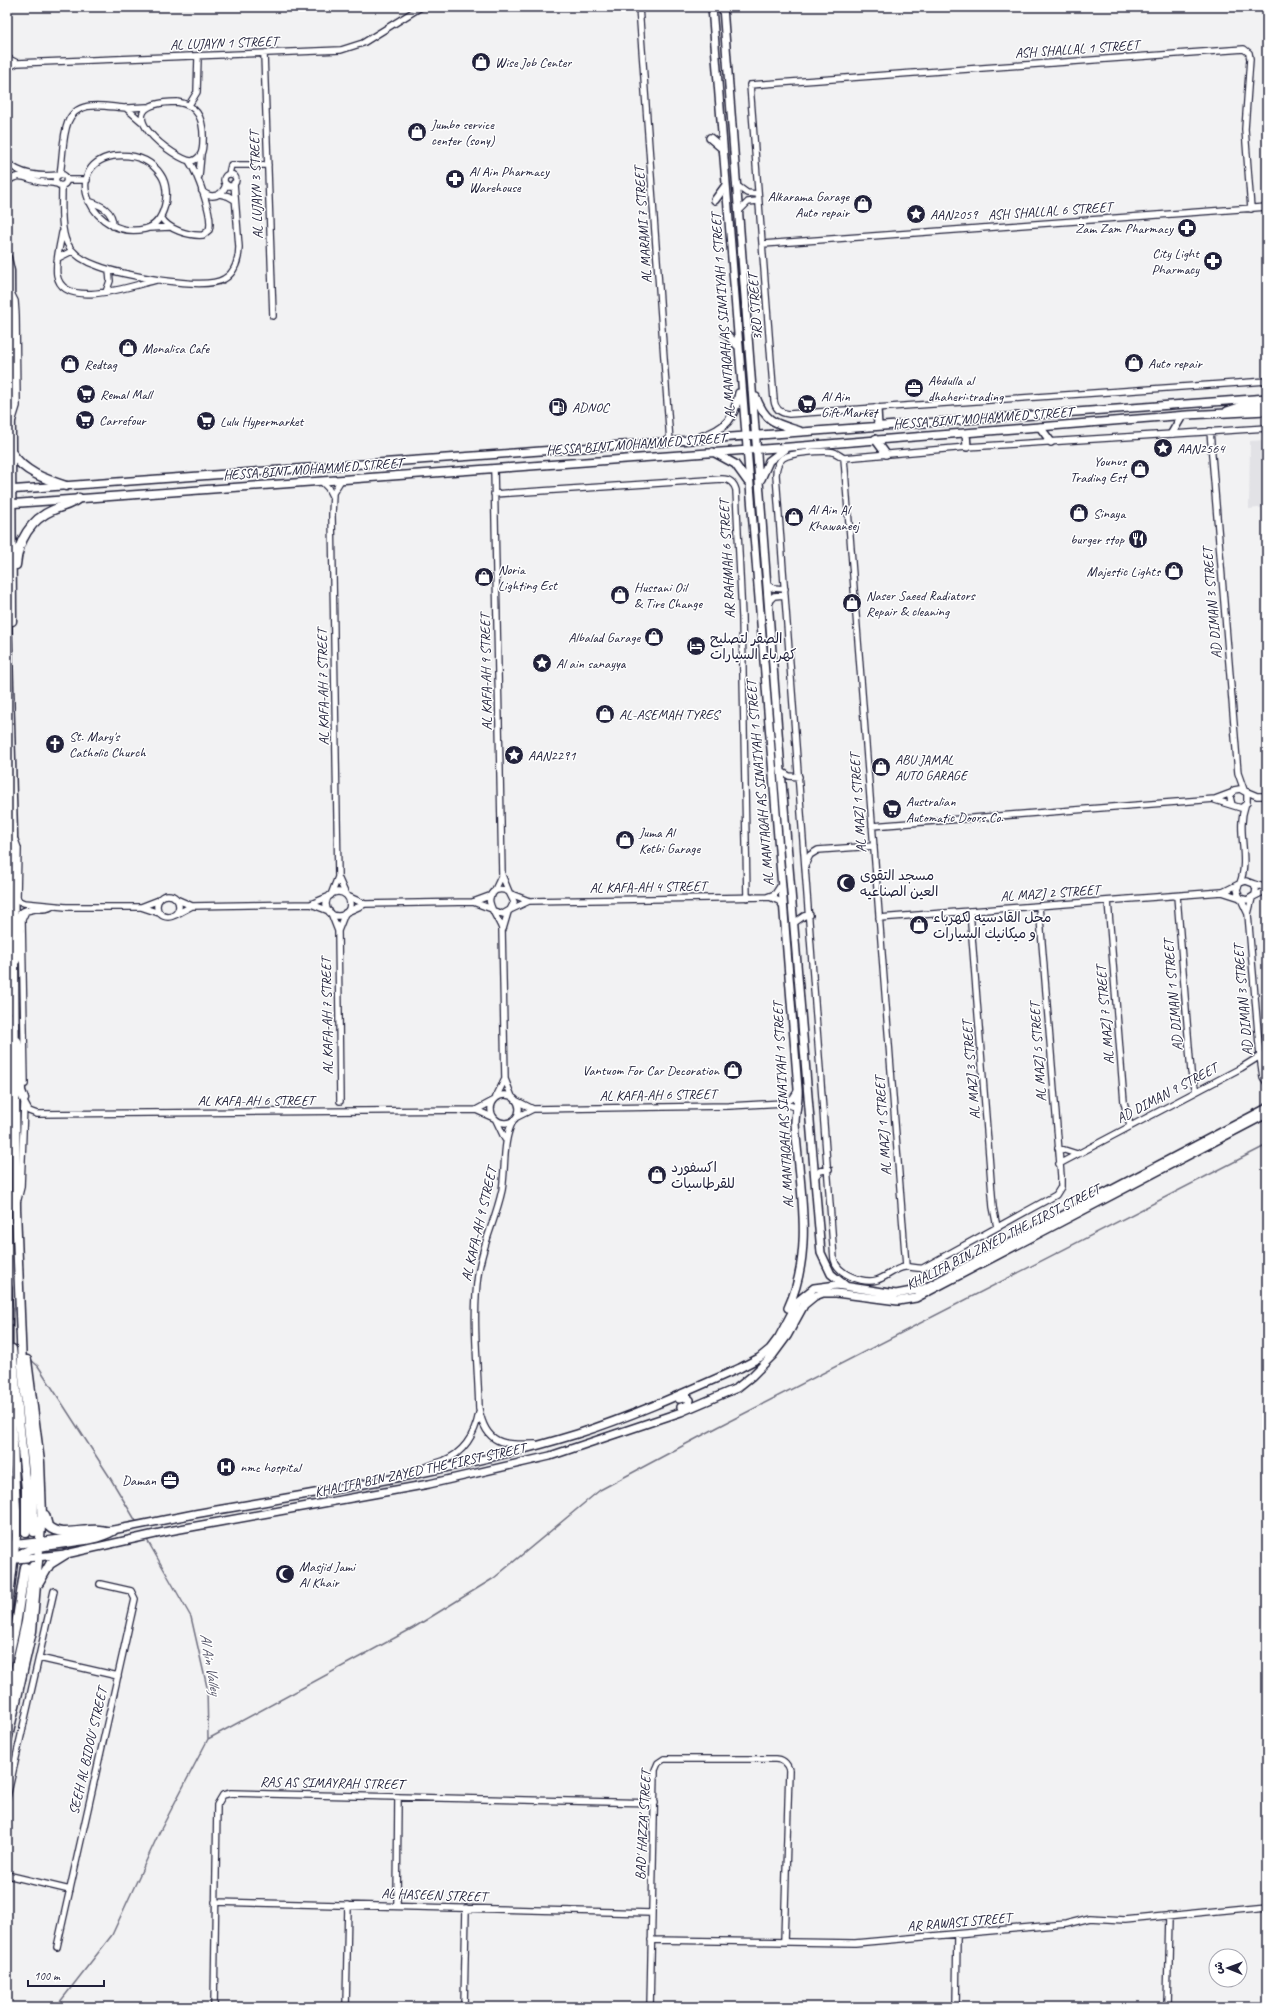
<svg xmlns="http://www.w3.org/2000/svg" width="1274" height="2014" font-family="Caveat,'Playpen Sans Arabic',sans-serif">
	<rect width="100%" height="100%" fill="#f2f2f3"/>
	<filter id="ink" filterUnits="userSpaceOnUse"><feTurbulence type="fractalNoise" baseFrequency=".025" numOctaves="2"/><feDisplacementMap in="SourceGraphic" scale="8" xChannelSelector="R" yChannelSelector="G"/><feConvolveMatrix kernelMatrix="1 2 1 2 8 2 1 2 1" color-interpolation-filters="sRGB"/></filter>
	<g filter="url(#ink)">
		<path fill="#e2e2e6" d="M1267,440V507L1249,509L1250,441Z"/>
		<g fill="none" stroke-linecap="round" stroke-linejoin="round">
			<path stroke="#727282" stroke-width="1.5" d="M12,1344L18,1349
				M30,1359L38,1366L109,1476L137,1523
				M208,1739L413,1628L494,1578L600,1490L718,1427L1267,1145
				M56,2007L112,1935L159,1833L208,1739L207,1687L191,1617L146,1538"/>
			<path stroke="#c8c8ce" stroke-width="8" stroke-dasharray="8 4" stroke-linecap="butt" d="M33,1566L34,1532
				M25,1567L26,1533"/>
			<g stroke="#22223b" stroke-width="8">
				<path id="street" d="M639,7L670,442
					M264,54L273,316
					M7,58L17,63
					M7,68L17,63L341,50L363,43L421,7
					M177,102C199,105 204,121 203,141C203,150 202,158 192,161C178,162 97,103 177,102Z
					M189,105L197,92L198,57
					M126,108L141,121
					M113,156C132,154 150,158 161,175C172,191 165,224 145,229C93,241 59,167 113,156Z
					M7,162C19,175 41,177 58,175
					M60,174C63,158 62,137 68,122C78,98 106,107 126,108C133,108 140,107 147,107
					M229,174L231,165H268
					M224 180a6 6 0 1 1 12 0a6 6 0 1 1-12 0Z
					M55.5 180a5.5 5.5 0 1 1 11 0a5.5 5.5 0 1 1-11 0Z
					M199,176L201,155
					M67,180H87
					M7,182C19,172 25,178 37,181C44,183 51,182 57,184
					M736,185L747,193L758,194
					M62,186C62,201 60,229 67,243C73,255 86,262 98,266C120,275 205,291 224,279C235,273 239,259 239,247L234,183
					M202,191C211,200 223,196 226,184
					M220,194L228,196L235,200
					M88,201C101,205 113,210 113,226
					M1251,209L1245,129L1250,59L1249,53L1244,49L750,85L774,400C775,409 780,413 789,414L1267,381
					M739,211L748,202L758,201
					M161,217C168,230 189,236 203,235L209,230C214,217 197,173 189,161
					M149,228L170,227
					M62,233C60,246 55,262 57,275C63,311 134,285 156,280
					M763,244L1267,207
					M58,258L72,251
					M106,292L110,281L109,270
					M11,293L15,301L16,315L17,406L12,422
					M1210,431L1238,773L1244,790
					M844,458L906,1266
					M494,468L502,875L509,892
					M341,480L333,493L332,515L338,877L346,895
					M321,481L328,488L332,496
					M494,494L722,479C729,479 734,483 736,490L742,617L747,898
					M767,585L773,588L785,589
					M768,602L774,596L785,595
					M781,771L789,776L799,777
					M1245,791L1257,796H1267
					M1215,800L1241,808L1247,803V793L1240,789L1234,790L1230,797L1232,805
					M872,826L1215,799L1231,793
					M15,840L18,848L17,897L19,901L24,903L66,907H141L159,900
					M806,863L810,855L818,850L874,846
					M1240,883C1250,858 1236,831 1245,806
					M1254,884L1267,888
					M494,892L502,875
					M1223,892L1239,884
					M326 904a12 12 0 1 1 24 0a12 12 0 1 1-24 0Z
					M511,894L529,901L770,897L779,901L783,906
					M157 906a11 11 0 1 1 22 0a11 11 0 1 1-22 0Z
					M331,895L338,877
					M347,896L365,904L473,902L492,895
					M1177,896L1191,1072L1196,1091
					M767,897L775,894L781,885
					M1240,897L1248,914
					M1253,897L1267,890
					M1252,898L1248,914L1260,1056L1263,1077L1267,1083
					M176,899L192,906
					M1108,901L1124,1102L1130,1126
					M473,902L492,909
					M311,904L329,911
					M1039,906L1061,1176V1187L1056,1195L923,1268C917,1269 910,1266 905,1267C895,1268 887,1277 877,1280C863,1284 837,1274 834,1259L776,475C776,469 778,462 783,458C790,453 824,450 833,452C837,453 840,456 844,458L967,447L1267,428
					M141,907L159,913
					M512,909L529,901
					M494,911L503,914L510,910L514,902L509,892C506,890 502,889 497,890C479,897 499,918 502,929L505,1079L512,1097
					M970,911L993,1207L997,1227
					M347,912L365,904
					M331,913L338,931
					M175,915L192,906L311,904L330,896
					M879,918L1222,892L1247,900L1255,895L1256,889L1254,884L1246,881L1240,883L1237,889L1239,896
					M794,923L804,916L810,915
					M503,929L508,912
					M17,961L19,952L18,917C25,903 41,913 51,907
					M1262,1070L1267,1062
					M25,1084L22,920L26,911L35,909
					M491 1109a14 14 0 1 1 28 0a14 14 0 1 1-28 0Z
					M496,1097L505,1079
					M340,1101L338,931L345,913
					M517,1101L533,1109
					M24,1102L29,1111L37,1114L476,1110L494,1118
					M784,1103L793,1098L798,1090
					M476,1110L493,1101
					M517,1117L533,1109L729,1106L784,1103L797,1108
					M496,1120L505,1139
					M513,1121C502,1142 506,1167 502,1190C496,1219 482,1245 478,1275C472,1316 478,1367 479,1409C486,1445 503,1445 535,1444
					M1058,1148L1077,1154
					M1059,1164L1241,1068L1260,1056L1267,1055
					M815,1177L820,1171L829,1169
					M18,1199L21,1187L24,1104
					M415,1473C424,1467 433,1464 443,1461C464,1453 475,1434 479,1413
					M39,1658L118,1676
					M7,1797L54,1591
					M7,1875L70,1890
					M215,1902L652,1913
					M397,1905L398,1797
					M651,1940L855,1943L1066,1924L1090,1918L1125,1920L1267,1906
					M57,1947L135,1599L131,1591L100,1584
					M214,2007L217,1805L223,1795L231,1793L655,1803
					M346,2007L348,1905
					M464,2007L466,1908
					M650,2007L655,1770L658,1763L664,1759H775C783,1759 787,1763 789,1770L784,1942
					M956,2007L957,1935
					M1167,2007L1169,1915"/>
			</g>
			<g stroke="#22223b" stroke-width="10">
				<path id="secondary" d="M712,7L798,1089C799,1101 795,1112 795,1123C799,1184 815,1250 788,1308
					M723,7L781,771L821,1253L831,1274L846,1286
					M710,138L723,149
					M715,200L726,185
					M725,333L738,346
					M756,397C766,423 775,423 800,431
					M877,408L878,426
					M1227,411L1239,407L1267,405
					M1040,427L1051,442
					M966,433L967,447
					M1172,433L1182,416
					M701,437C727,428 734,419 739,393
					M875,439L886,454
					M713,452L735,464L748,482
					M761,479L769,461L786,448
					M7,490L1267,398
					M7,504L790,447L1187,415L1267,411
					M679,1399L687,1397L690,1400L688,1405L681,1407
					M7,1545C78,1540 147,1522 217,1510C338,1489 460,1470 577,1434C633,1416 686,1392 740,1368L759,1358L770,1349L779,1337L798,1301L814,1288L837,1285L896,1294L923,1289L1267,1108
					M7,1560L66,1554L169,1531L429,1484L550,1456L681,1412L737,1388L752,1376L773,1355L787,1336L804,1305L815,1296L823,1293H836L898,1301L916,1298L1267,1114"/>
			</g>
			<g stroke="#22223b" stroke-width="11">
				<path id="primary" d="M7,258L10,271L12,621
					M12,453C24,472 45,479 66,486
					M16,565C18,541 31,519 53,510C62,506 71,505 79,498
					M7,613L13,833L16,1209L22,1366L33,1472L34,1532
					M17,1041L20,1053L21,1091L24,1099
					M7,1288L8,1313
					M12,1349L26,1489V1533
					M45,1515L48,1526C62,1540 90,1524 109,1532
					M7,1533L11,1525L12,1516
					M13,1559C39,1538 83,1548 113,1531
					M39,1583L50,1564L66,1554
					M7,1615L16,1536V1510L13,1443L8,1381V1308
					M7,1664L16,1625L25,1567
					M7,1706L26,1622L33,1566
					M7,1741L32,1631L42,1515L40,1462L27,1360"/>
			</g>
			<use href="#street" stroke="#fff" stroke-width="5.5"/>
			<use href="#secondary" stroke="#fff" stroke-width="7"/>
			<use href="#primary" stroke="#fff" stroke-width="8"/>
		</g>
	</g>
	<defs>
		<g id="shop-disc" transform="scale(1)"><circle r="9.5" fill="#22223b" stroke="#fff"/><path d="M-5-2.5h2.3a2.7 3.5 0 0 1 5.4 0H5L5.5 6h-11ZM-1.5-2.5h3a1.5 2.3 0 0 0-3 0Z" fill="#fff"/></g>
		<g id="pharmacy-disc" transform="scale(1)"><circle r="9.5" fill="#22223b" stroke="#fff"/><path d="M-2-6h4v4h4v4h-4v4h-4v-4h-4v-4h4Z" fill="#fff"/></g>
		<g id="sight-disc" transform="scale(1)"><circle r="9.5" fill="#22223b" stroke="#fff"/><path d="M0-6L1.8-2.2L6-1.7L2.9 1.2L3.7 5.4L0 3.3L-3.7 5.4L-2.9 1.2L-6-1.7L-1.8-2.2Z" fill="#fff"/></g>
		<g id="office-disc" transform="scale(1)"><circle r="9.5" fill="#22223b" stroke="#fff"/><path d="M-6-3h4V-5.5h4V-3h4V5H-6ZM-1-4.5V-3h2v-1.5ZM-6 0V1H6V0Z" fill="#fff"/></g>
		<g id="supermarket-disc" transform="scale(1)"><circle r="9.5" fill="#22223b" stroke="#fff"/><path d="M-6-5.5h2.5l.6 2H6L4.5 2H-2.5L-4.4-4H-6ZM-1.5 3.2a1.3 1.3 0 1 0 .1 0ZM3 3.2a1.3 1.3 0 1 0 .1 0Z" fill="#fff"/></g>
		<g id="fuel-disc" transform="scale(1)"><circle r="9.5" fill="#22223b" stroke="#fff"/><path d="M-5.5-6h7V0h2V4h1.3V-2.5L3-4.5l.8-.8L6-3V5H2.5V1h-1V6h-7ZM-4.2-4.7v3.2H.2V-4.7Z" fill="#fff"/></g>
		<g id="restaurant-disc" transform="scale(1)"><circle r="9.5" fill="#22223b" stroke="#fff"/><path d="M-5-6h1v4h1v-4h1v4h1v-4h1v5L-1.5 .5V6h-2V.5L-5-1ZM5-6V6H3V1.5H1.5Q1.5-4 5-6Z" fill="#fff"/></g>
		<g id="hotel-disc" transform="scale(1)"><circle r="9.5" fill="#22223b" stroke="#fff"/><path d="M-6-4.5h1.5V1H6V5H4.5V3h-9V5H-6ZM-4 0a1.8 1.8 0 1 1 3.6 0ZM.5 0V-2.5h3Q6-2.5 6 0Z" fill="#fff"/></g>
		<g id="church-disc" transform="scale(1)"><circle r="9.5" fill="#22223b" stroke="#fff"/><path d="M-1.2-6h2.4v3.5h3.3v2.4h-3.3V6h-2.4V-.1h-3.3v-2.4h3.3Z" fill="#fff"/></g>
		<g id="mosque-disc" transform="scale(1)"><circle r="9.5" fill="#22223b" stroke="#fff"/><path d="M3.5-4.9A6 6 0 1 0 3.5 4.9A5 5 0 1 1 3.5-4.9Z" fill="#fff"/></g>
		<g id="hospital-disc" transform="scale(1)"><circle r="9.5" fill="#22223b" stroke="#fff"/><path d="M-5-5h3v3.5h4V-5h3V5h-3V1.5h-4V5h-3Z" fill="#fff"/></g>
	</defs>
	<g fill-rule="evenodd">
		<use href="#shop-disc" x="481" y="62"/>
		<use href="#shop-disc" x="417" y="132"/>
		<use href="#pharmacy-disc" x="455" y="179"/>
		<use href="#shop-disc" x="863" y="204"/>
		<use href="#sight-disc" x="916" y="214"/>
		<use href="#pharmacy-disc" x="1187" y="228"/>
		<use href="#pharmacy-disc" x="1213" y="261"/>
		<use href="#shop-disc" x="128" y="348"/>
		<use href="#shop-disc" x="1134" y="363"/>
		<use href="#shop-disc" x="70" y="364"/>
		<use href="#office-disc" x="914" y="388"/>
		<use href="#supermarket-disc" x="86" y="394"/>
		<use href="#supermarket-disc" x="807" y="404"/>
		<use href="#fuel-disc" x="558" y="407"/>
		<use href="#supermarket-disc" x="85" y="420"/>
		<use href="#supermarket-disc" x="206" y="421"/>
		<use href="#sight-disc" x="1163" y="448"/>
		<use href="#shop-disc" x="1140" y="469"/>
		<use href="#shop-disc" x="1079" y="513"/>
		<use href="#shop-disc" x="794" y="517"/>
		<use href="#restaurant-disc" x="1138" y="539"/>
		<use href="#shop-disc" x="1174" y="571"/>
		<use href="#shop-disc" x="484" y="577"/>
		<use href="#shop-disc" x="620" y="595"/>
		<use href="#shop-disc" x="852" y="603"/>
		<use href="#shop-disc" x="654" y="637"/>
		<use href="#hotel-disc" x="696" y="646"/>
		<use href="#sight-disc" x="542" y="663"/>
		<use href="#shop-disc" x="605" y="714"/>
		<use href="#church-disc" x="55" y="744"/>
		<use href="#sight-disc" x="514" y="755"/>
		<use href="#shop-disc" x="881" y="767"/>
		<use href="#supermarket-disc" x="892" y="809"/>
		<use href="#shop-disc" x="625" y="840"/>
		<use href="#mosque-disc" x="846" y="883"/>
		<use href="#shop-disc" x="919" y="925"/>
		<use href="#shop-disc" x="733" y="1070"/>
		<use href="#shop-disc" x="657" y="1175"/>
		<use href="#hospital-disc" x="226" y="1467"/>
		<use href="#office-disc" x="170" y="1480"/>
		<use href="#mosque-disc" x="285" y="1574"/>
	</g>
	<g text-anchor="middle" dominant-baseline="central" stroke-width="3" stroke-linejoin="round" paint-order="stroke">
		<g font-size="14" fill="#22223b" stroke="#fff">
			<text transform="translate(224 43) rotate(-2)">AL LUJAYN 1 STREET</text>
			<text transform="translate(1077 49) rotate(-4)">ASH SHALLAL 1 STREET</text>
			<text transform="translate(256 185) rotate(-92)">AL LUJAYN 3 STREET</text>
			<text transform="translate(1050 211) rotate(-4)">ASH SHALLAL 6 STREET</text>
			<text transform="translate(643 225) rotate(-94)">AL MARAMI 7 STREET</text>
			<text transform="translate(755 307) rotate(-94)">3RD STREET</text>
			<text transform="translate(723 316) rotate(-94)">AL MANTAQAH AS SINA'IYAH 1 STREET</text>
			<text transform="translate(983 418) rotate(-4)">HESSA BINT MOHAMMED STREET</text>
			<text transform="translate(636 444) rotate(-4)">HESSA BINT MOHAMMED STREET</text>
			<text transform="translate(313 469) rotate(-4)">HESSA BINT MOHAMMED STREET</text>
			<text transform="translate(727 559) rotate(-93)">AR RAHMAH 6 STREET</text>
			<text transform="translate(1212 603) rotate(-95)">AD DIMAN 3 STREET</text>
			<text transform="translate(486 672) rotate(-91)">AL KAFA-AH 9 STREET</text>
			<text transform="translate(323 687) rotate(-91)">AL KAFA-AH 7 STREET</text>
			<text transform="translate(760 783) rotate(-95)">AL MANTAQAH AS SINA'IYAH 1 STREET</text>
			<text transform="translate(858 803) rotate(-94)">AL MAZJ 1 STREET</text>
			<text transform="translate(648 887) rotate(-1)">AL KAFA-AH 4 STREET</text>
			<text transform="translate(1050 893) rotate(-4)">AL MAZJ 2 STREET</text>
			<text transform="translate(1173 995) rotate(-95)">AD DIMAN 1 STREET</text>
			<text transform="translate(1243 1000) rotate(-95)">AD DIMAN 3 STREET</text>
			<text transform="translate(1105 1015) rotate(-95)">AL MAZJ 7 STREET</text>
			<text transform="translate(327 1016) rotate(-91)">AL KAFA-AH 7 STREET</text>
			<text transform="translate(1038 1052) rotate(-94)">AL MAZJ 5 STREET</text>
			<text transform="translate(971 1070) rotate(-95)">AL MAZJ 3 STREET</text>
			<text transform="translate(1167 1093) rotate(-28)">AD DIMAN 9 STREET</text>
			<text transform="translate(658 1095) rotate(-1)">AL KAFA-AH 6 STREET</text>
			<text x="256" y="1100">AL KAFA-AH 6 STREET</text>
			<text transform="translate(783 1105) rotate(-93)">AL MANTAQAH AS SINA'IYAH 1 STREET</text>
			<text transform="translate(883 1126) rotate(-94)">AL MAZJ 1 STREET</text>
			<text transform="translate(479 1224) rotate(-77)">AL KAFA-AH 9 STREET</text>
			<text transform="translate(1003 1237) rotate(-27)">KHALIFA BIN ZAYED THE FIRST STREET</text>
			<text transform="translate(420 1470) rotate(-12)">KHALIFA BIN ZAYED THE FIRST STREET</text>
			<text transform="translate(88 1751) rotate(-77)">SEEH AL BIDOU' STREET</text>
			<text transform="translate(332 1783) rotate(1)">RAS AS SIMAYRAH STREET</text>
			<text transform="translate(643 1825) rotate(-87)">BAD' HAZZA' STREET</text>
			<text transform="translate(434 1895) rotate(2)">AL HASEEN STREET</text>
			<text transform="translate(959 1922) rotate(-5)">AR RAWASI STREET</text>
		</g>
		<g font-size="14" fill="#22223b" stroke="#fff" text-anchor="start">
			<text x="495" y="62">Wise Job Center</text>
			<text x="431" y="124">Jumbo service<tspan x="431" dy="16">center (sony)</tspan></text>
			<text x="469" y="171">Al Ain Pharmacy<tspan x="469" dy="16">Warehouse</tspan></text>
			<text x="849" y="196" text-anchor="end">Alkarama Garage<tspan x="849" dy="16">Auto repair</tspan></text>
			<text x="930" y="214">AAN2059</text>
			<text x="1173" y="228" text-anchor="end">Zam Zam Pharmacy</text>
			<text x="1199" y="253" text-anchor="end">City Light<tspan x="1199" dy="16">Pharmacy</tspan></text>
			<text x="142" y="348">Monalisa Cafe</text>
			<text x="1148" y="363">Auto repair</text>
			<text x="84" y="364">Redtag</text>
			<text x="928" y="380">Abdulla al<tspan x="928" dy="16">dhaheri trading</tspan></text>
			<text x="100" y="394">Remal Mall</text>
			<text x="821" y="396">Al Ain<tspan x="821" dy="16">Gift Market</tspan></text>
			<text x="572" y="407">ADNOC</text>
			<text x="99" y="420">Carrefour</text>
			<text x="220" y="421">Lulu Hypermarket</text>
			<text x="1177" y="448">AAN2564</text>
			<text x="1126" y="461" text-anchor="end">Younus<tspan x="1126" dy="16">Trading Est</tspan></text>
			<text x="808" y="509">Al Ain Al<tspan x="808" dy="16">Khawaneej</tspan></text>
			<text x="1093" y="513">Sinaya</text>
			<text x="1124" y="539" text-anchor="end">burger stop</text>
			<text x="498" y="569">Noria<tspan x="498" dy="16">Lighting Est</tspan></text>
			<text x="1160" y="571" text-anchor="end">Majestic Lights</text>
			<text x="634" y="587">Hussani Oil<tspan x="634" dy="16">&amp; Tire Change</tspan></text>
			<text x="866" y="595">Naser Saeed Radiators<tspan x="866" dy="16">Repair &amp; cleaning</tspan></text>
			<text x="640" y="637" text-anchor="end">Albalad Garage</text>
			<text x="710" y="638">الصقر لتصليح<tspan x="710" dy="16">كهرباء السيارات</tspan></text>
			<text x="556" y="663">Al ain sanayya</text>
			<text x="619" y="714">AL-ASEMAH TYRES</text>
			<text x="69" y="736">St. Mary's<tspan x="69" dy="16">Catholic Church</tspan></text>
			<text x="528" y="755">AAN2291</text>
			<text x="895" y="759">ABU JAMAL<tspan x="895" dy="16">AUTO GARAGE</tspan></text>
			<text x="906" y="801">Australian<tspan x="906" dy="16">Automatic Doors Co.</tspan></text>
			<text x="639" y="832">Juma Al<tspan x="639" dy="16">Ketbi Garage</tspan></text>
			<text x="860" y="875">مسجد التقوى<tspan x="860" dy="16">العين الصناعيه</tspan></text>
			<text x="933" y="917">محل القادسيه لكهرباء<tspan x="933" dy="16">و ميكانيك السيارات</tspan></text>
			<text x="719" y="1070" text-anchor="end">Vantuom For Car Decoration</text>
			<text x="671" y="1167">اكسفورد<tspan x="671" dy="16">للقرطاسيات</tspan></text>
			<text x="240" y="1467">nmc hospital</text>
			<text x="156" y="1480" text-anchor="end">Daman</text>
			<text x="299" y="1566">Masjid Jami<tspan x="299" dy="16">Al Khair</tspan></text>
		</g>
		<g font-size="15" font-style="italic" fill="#58586b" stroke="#fff">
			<text transform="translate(210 1664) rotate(80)">Al Ain Valley</text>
		</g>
	</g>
	<rect width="1274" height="2014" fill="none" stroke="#fff" stroke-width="24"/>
	<rect x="12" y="12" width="1250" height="1990" fill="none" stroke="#22223b" stroke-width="1.5" filter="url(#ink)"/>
	<g transform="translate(1228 1968) rotate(271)"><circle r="19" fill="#ffffff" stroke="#a7a7b1"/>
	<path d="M0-3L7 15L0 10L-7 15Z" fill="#22223b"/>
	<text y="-6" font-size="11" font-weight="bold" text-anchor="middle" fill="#22223b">ش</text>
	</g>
	<path d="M28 1980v6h76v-6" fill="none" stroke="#22223b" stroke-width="2"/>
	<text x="34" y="1980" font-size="12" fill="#22223b" stroke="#ffffff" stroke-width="3" paint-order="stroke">100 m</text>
</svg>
